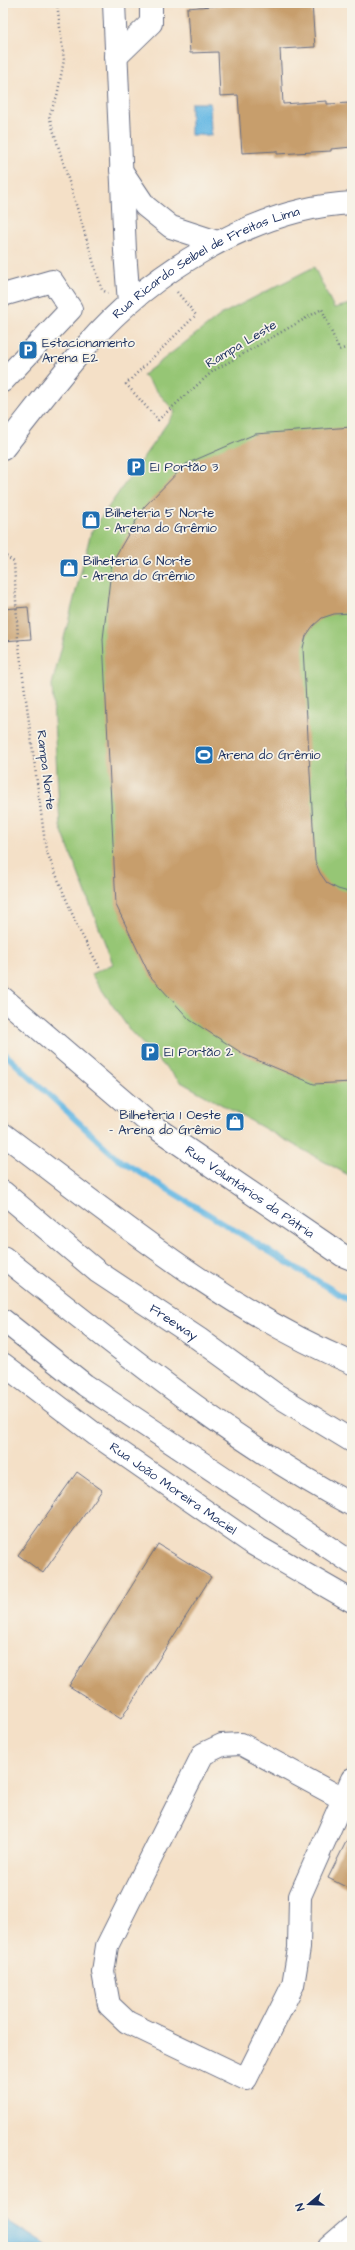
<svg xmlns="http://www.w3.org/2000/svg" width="355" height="2250" font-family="'Architects Daughter',sans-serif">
	<rect width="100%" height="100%" fill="#f7f3e8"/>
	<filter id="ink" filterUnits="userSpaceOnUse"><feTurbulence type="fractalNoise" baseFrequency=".025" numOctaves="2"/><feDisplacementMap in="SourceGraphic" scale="8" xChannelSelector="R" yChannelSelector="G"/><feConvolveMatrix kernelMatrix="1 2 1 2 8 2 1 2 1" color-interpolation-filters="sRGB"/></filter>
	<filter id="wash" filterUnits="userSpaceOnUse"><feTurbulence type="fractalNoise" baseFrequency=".012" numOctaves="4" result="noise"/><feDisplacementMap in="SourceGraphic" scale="16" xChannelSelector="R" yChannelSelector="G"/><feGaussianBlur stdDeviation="0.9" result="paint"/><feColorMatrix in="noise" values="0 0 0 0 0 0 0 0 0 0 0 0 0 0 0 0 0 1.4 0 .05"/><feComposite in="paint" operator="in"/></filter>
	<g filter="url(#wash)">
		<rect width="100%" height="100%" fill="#f4e0c7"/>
		<path fill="#96c675" stroke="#587a6a" d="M314,267L334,308L352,304V1177L179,1081L131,1032L91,974L113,964L60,826L52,685L91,532L175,412L143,375L222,314Z"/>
		<path fill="#69bae4" stroke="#4274a1" d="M191,103H210L211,135H191Z
			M3,2218L49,2247H3Z"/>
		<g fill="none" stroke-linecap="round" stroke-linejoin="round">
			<path stroke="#69bae4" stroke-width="6" d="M3,1052L118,1159L352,1302"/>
		</g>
		<g id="blocks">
			<path fill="#c79e6c" d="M249,3H275L276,5L312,3L315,47L280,49L283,104L327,101V104L352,103V147L331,149V151L277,154V151L242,153L238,95L220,96L218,52L190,53L187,8Z
				M352,427V613L334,614L322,618L313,626L306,636L303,648L315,861L320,873L327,883L338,889L352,893V1082L314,1084L245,1055L190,1020L150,976L116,905L103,639L112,562L144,507L186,464L255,434Z
				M28,607L31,639L3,641V609Z
				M77,1472L102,1490L43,1573L18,1555Z
				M158,1544L211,1577L121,1719L69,1686Z
				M352,1830V1890L328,1878Z"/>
		</g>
	</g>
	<g filter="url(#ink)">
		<use href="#blocks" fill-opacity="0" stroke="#676d83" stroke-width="1"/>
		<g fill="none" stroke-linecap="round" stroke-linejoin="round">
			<g stroke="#676d83" stroke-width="24">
				<g id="minor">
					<path d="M114,3L125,251L129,303"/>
					<path d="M116,57L151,23V3"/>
					<path d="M121,170L145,206L171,227L217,242"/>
					<path d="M3,295L52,281L71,309L3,381"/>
					<path id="s1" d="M3,449C31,414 58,378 87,345C150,273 254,208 352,203"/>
					<path id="s2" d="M3,998L149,1123L342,1255L352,1259"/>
					<path id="s3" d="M3,1364L96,1435L253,1544L352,1601"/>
					<path d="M343,1799L241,1744L222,1745L203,1754L107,1946L103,1972L109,2005L127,2022L246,2079L293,1985L299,1948L300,1896L352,1779"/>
				</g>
			</g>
			<g stroke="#676d83" stroke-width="24">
				<g id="highway">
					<path d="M3,1134C114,1217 224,1309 352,1363"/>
					<path id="s4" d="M3,1192L98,1272L199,1339L275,1394L352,1441"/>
					<path d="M3,1257C115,1345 226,1438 352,1505"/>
					<path d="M3,1320L85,1385L352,1563"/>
					<path d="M329,2247L352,2227"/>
				</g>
			</g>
			<path stroke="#676d83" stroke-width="2.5" stroke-dasharray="1 3" stroke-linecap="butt" d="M57,3L64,60L57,96L49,116L102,290L108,293
				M177,292L196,315L126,384L158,420L213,371L322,309L339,350L352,346
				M3,554L14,562L18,639L46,850L78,928L101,970"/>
			<use href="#minor" stroke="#fff" stroke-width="22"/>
			<use href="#highway" stroke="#fff" stroke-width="22"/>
		</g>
	</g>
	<defs>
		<g id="parking-square" transform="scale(1)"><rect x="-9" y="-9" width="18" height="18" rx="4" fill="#1f6fb2" stroke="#f7f3e8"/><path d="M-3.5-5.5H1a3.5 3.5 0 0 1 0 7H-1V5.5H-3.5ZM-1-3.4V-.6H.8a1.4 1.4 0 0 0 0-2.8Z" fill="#fff"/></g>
		<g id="shop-square" transform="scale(1)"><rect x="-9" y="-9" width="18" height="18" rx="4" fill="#1f6fb2" stroke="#f7f3e8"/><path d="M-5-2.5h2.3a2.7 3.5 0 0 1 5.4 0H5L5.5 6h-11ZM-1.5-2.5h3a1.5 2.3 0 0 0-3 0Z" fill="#fff"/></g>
		<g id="stadium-square" transform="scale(1)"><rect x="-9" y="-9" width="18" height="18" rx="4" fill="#1f6fb2" stroke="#f7f3e8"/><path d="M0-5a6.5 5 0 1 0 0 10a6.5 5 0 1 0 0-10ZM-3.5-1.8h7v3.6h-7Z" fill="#fff"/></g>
	</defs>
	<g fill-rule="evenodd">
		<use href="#parking-square" x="28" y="350"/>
		<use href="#parking-square" x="136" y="467"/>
		<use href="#shop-square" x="91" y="520"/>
		<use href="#shop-square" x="69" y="568"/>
		<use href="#stadium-square" x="204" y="755"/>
		<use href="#parking-square" x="150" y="1052"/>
		<use href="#shop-square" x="235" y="1122"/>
	</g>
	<g text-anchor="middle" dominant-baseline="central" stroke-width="3.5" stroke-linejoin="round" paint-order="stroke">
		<g font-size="13" fill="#1b2f5e" stroke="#f7f3e8">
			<text stroke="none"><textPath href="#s1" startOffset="281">Rua Ricardo Seibel de Freitas Lima</textPath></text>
			<text transform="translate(241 344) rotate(-31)">Rampa Leste</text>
			<text transform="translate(46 770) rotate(83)">Rampa Norte</text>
			<text stroke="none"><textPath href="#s2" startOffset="314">Rua Voluntários da Pátria</textPath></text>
			<text stroke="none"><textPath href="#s4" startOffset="215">Freeway</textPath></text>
			<text stroke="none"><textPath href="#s3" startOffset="211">Rua João Moreira Maciel</textPath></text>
		</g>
		<g font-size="13" fill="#1b2f5e" stroke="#f7f3e8" text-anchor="start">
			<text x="42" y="343">Estacionamento<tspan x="42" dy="15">Arena E2</tspan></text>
			<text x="150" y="467">E1 Portão 3</text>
			<text x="105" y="513">Bilheteria 5 Norte<tspan x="105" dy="15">- Arena do Grêmio</tspan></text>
			<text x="83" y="561">Bilheteria 6 Norte<tspan x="83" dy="15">- Arena do Grêmio</tspan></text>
			<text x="218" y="755">Arena do Grêmio</text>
			<text x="164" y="1052">E1 Portão 2</text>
			<text x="221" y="1115" text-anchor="end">Bilheteria 1 Oeste<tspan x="221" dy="15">- Arena do Grêmio</tspan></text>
		</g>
	</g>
	<rect width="355" height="2250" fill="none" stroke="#f7f3e8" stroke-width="16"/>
	<g transform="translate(309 2204) rotate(251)" stroke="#f7f3e8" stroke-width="3" paint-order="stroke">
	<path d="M0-3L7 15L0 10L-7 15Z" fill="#1b2f5e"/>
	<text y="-6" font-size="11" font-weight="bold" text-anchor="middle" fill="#1b2f5e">N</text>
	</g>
</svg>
